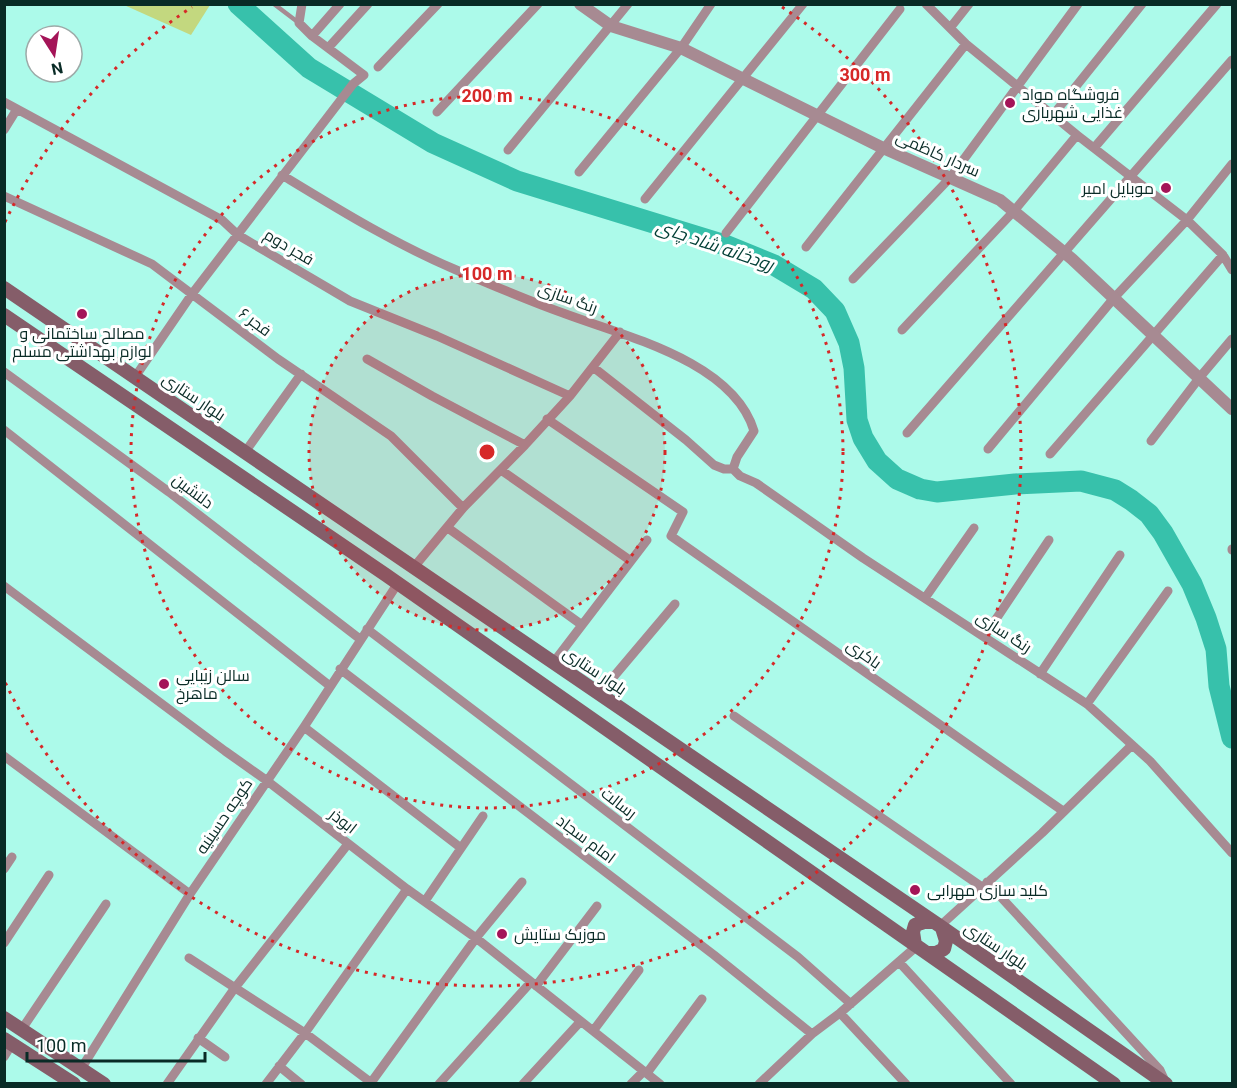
<svg xmlns="http://www.w3.org/2000/svg" width="1237" height="1088" font-family="Roboto,Cairo,sans-serif">
	<rect width="100%" height="100%" fill="#acfaea"/>
	<path fill="#c3d87f" d="M124,5L210,4V5L191,35Z"/>
	<g fill="none" stroke-linecap="round" stroke-linejoin="round">
		<path stroke="#37c1ab" stroke-width="21" d="M238,4L309,68L433,143L517,181L725,245L774,265L814,289L835,311L849,343L854,368L857,420L863,438L877,461L897,479L920,489L937,492L1015,484L1081,481L1115,490L1131,500L1149,514L1163,533L1192,584L1206,618L1216,649L1219,686L1232,738"/>
		<path stroke="#a78a92" stroke-width="4.5" d="M274,4L299,23"/>
		<path stroke="#a78a92" stroke-width="9" d="M926,4L966,44L1077,135L1187,220L1223,255L1232,270
			M950,28L969,4
			M312,36L340,4
			M328,48L368,4
			M378,67L438,4
			M4,102L222,220L238,235L350,301L437,336L570,396
			M437,112L538,4
			M1053,115L1142,4
			M4,130L17,109
			M1094,148L1217,4
			M508,150L628,4
			M579,172L681,48L711,4
			M282,175C338,209 393,243 454,269C490,284 526,300 563,313C624,336 733,361 754,431L737,457L733,469
			M4,196L152,264L278,359L391,436L463,508
			M645,199L803,4
			M726,233L900,9
			M806,247L966,44
			M853,279L950,178L1078,4
			M902,330L1014,211L1077,135
			M367,359L432,396L525,445
			M593,367L686,440L714,465L724,469H733L740,476L756,483L863,558L1087,704L1150,761L1232,853
			M4,372L169,492L360,639
			M135,377L192,294L353,84L364,75L312,36L299,23L302,4
			M547,419L683,512L671,536L1063,811
			M4,430L330,686
			M907,433L1232,60
			M1151,441L1200,377L1232,339
			M988,449L1114,298L1187,220L1232,164
			M245,452L301,374
			M1050,454L1223,255
			M501,470L631,561
			M448,528L582,625
			M1232,550V549
			M414,567L463,508L525,445L570,396L620,332
			M4,586L225,751L266,780L407,889L476,938L660,1084
			M925,598L974,528
			M367,629L798,957L851,1004
			M984,637L1049,540
			M553,663L647,540
			M340,669L714,955L812,1034
			M1040,674L1120,555
			M599,694L675,604
			M1087,704L1168,591
			M734,716L982,887
			M304,727L461,848
			M4,756L190,894
			M4,869L12,857
			M987,882L1160,1070L1165,1081
			M425,901L483,816
			M940,926L1042,833L1132,745
			M4,943L49,875
			M189,958L305,1033L373,1084
			M899,962L1011,1084
			M536,986L597,906
			M840,1013L906,1084
			M22,1029L106,904
			M593,1031L639,970
			M198,1038L225,1057
			M4,1057L12,1044
			M279,1066L301,1084
			M81,1069L190,894L304,727L398,583
			M647,1073L702,999
			M167,1084L234,989L348,844
			M266,1084L305,1033L407,889
			M370,1084L476,938L522,882
			M439,1084L531,982
			M523,1084L580,1022
			M631,1084L644,1071
			M759,1084L812,1034L840,1013L917,946"/>
		<path stroke="#a78a92" stroke-width="12" d="M580,4L611,26L681,48L883,148L1000,200L1072,259L1232,409"/>
		<path stroke="#855d69" stroke-width="14" d="M4,288L940,926L1166,1084
			M4,315L386,575L1114,1084
			M915,945L913,932L915,925L924,922H933
			M927,953H936L944,949L946,941L942,928
			M4,1018L104,1084
			M4,1039L74,1084"/>
	</g>
	<circle cx="487" cy="452" r="178" fill="#d62828" fill-opacity=".12"/>
	<g fill="none" stroke="#d62828" stroke-width="3" stroke-dasharray="3 6">
		<circle cx="487" cy="452" r="178"/>
		<circle cx="487" cy="452" r="356"/>
		<path d="M5 222A534 534 0 0 1 192 7M782 7A534 534 0 1 1 5 682"/>
	</g>
	<g fill="#a41458" stroke="#fff" stroke-width="2">
		<circle cx="1010" cy="103" r="6"/>
		<circle cx="1166" cy="188" r="6"/>
		<circle cx="82" cy="314" r="6"/>
		<circle cx="164" cy="684" r="6"/>
		<circle cx="915" cy="890" r="6"/>
		<circle cx="502" cy="934" r="6"/>
	</g>
	<g text-anchor="middle" dominant-baseline="central" stroke-width="6" stroke-linejoin="round" paint-order="stroke">
		<g font-size="16" fill="#092b26" stroke="#fff" text-anchor="start">
			<text x="1022" y="94">فروشگاه مواد<tspan x="1022" dy="18">غذایی شهریاری</tspan></text>
			<text x="1154" y="188" text-anchor="end">موبایل امیر</text>
			<text x="82" y="333" text-anchor="middle">مصالح ساختمانی و<tspan x="82" dy="18">لوازم بهداشتی مسلم</tspan></text>
			<text x="176" y="675">سالن زیبایی<tspan x="176" dy="18">ماهرخ</tspan></text>
			<text x="927" y="890">کلید سازی مهرابی</text>
			<text x="514" y="934">موزیک ستایش</text>
		</g>
		<g font-size="16" fill="#092b26" stroke="#fff">
			<text transform="translate(938 154) rotate(24)">سردار کاظمی</text>
			<text transform="translate(289 247) rotate(31)">فجر دوم</text>
			<text transform="translate(568 298) rotate(20)">رنگ سازی</text>
			<text transform="translate(255 322) rotate(37)">فجر ۶</text>
			<text transform="translate(194 397) rotate(34)">بلوار ستاری</text>
			<text transform="translate(193 491) rotate(37)">دلنشین</text>
			<text transform="translate(1004 632) rotate(33)">رنگ سازی</text>
			<text transform="translate(864 654) rotate(35)">باکری</text>
			<text transform="translate(595 671) rotate(34)">بلوار ستاری</text>
			<text transform="translate(619 803) rotate(38)">رسالت</text>
			<text transform="translate(224 816) rotate(-56)">کوچه حسینیه</text>
			<text transform="translate(343 821) rotate(38)">ابوذر</text>
			<text transform="translate(586 839) rotate(37)">امام سجاد</text>
			<text transform="translate(996 946) rotate(34)">بلوار ستاری</text>
		</g>
		<g font-size="18" font-style="italic" fill="#003e35" stroke="#fff">
			<text transform="translate(715 245) rotate(19)">رودخانه شاد چای</text>
		</g>
	</g>
	<circle cx="487" cy="452" r="9" fill="#d62828" stroke="#fff" stroke-width="3"/>
	<g font-size="18" text-anchor="middle" font-weight="bold" fill="#d62828" stroke="#fff" stroke-width="6" stroke-linejoin="round" paint-order="stroke">
		<text x="865" y="81">300 m</text>
		<text x="487" y="102">200 m</text>
		<text x="487" y="280">100 m</text>
	</g>
	<rect width="1237" height="1088" fill="none" stroke="#092b26" stroke-width="12"/>
	<g transform="translate(54 54) rotate(168)"><circle r="28" fill="#ffffff" stroke="#9daaa8" stroke-width="1.5"/>
	<path d="M0-4.5L10 22L0 15L-10 22Z" fill="#a41458"/>
	<text y="-9" font-size="16" font-weight="bold" text-anchor="middle" fill="#092b26">N</text>
	</g>
	<path d="M27 1052v9h178v-9" fill="none" stroke="#092b26" stroke-width="3"/>
	<text x="36" y="1052" font-size="18" fill="#092b26" stroke="#ffffff" stroke-width="4.5" paint-order="stroke">100 m</text>
</svg>
